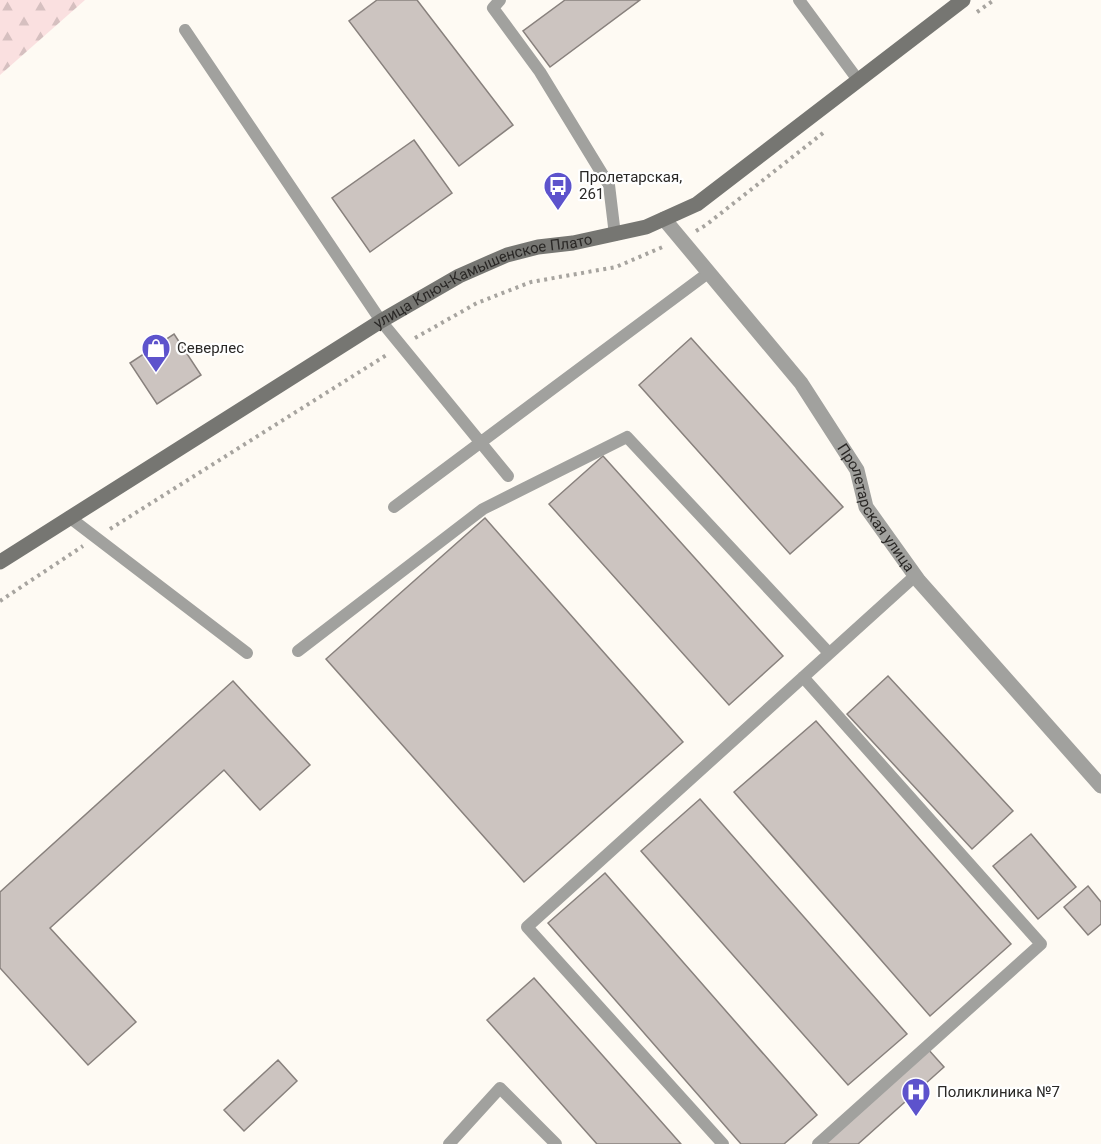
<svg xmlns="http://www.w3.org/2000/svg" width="1101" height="1144" font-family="Roboto,sans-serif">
	<defs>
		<pattern id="forest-firs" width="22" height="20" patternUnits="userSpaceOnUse" patternTransform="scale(1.5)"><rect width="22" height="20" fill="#fae0e0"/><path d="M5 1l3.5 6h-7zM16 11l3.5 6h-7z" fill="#d6c0c0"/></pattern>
	</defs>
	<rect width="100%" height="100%" fill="#fefaf3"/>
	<path fill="url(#forest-firs)" d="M0,0H85L0,75Z"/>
	<path fill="#ccc4c0" stroke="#88817d" stroke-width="1.5" d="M377,0H417L513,125L459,166L349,21Z
		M565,0H640L550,67L523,31Z
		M414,140L452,193L370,252L332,198Z
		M174,334L201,375L157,404L130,363Z
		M691,338L843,507L790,554L639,385Z
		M603,456L783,656L729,705L549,504Z
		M485,518L683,742L524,882L326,659Z
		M888,676L1013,811L972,849L847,714Z
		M233,681L310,765L260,810L224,770L50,928L136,1022L88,1065L0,968V892Z
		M816,721L1011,944L930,1016L734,792Z
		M700,799L907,1034L848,1085L641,851Z
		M1031,834L1076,887L1038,919L993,866Z
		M605,873L817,1115L784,1144H741L548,923Z
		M1088,886L1101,902V924L1088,935L1064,907Z
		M534,978L681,1144H597L487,1020Z
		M927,1048L944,1067L858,1144H819Z
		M278,1060L297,1081L244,1131L224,1110Z"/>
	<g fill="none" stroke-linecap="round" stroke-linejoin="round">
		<path stroke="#a7a49f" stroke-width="4" stroke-dasharray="3 4.5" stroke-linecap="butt" d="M977,12L994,0
			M696,231L706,225L823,133
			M415,338L477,303L531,282L616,267L665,246
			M110,529L388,354
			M0,601L83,546"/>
		<path stroke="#a1a19e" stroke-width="12" d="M500,0L493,8L540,72L609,185L615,235
			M799,0L858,80
			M185,30L381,321L508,476
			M394,507L708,273
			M69,517L247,653
			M298,651L483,509L627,437L829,653
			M803,677L1041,944L818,1144
			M449,1144L500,1088L556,1144
			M723,1144L527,927L915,576"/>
		<path stroke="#a1a19e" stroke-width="15" id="s1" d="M664,219L801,383L857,470L866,507L919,581L1101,786"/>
		<path stroke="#767672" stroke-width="15" id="s2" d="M0,562L381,321L459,276L507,255L538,247L573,243L646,227L697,204L963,0"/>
	</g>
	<defs>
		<g id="bus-pin" transform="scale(1.5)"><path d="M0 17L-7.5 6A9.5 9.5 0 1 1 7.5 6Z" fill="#5d53cc" stroke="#fff"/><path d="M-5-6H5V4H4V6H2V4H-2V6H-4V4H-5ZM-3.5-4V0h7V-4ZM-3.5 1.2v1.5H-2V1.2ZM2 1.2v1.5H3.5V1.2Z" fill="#fff"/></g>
		<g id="shop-pin" transform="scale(1.5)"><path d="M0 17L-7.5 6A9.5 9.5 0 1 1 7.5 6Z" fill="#5d53cc" stroke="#fff"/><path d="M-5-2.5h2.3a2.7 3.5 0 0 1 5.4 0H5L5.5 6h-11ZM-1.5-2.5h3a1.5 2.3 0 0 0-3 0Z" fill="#fff"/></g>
		<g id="hospital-pin" transform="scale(1.5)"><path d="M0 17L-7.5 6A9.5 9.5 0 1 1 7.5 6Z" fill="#5d53cc" stroke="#fff"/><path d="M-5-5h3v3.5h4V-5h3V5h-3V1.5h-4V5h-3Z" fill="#fff"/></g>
	</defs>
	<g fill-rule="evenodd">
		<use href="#bus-pin" x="558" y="186"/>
		<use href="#shop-pin" x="156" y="348"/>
		<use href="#hospital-pin" x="916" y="1092"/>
	</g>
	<g text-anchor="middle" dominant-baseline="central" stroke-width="4.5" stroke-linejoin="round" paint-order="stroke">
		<g font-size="15" fill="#2a2826" stroke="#fff" text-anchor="start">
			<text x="579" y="177">Пролетарская,<tspan x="579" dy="17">261</tspan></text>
			<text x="177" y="348">Северлес</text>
			<text x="937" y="1092">Поликлиника №7</text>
		</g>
		<g font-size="15" fill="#2a2826" stroke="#fff">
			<text stroke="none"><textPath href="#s2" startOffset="562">улица Ключ-Камышенское Плато</textPath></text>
			<text stroke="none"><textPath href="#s1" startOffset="360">Пролетарская улица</textPath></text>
		</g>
	</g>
</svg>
